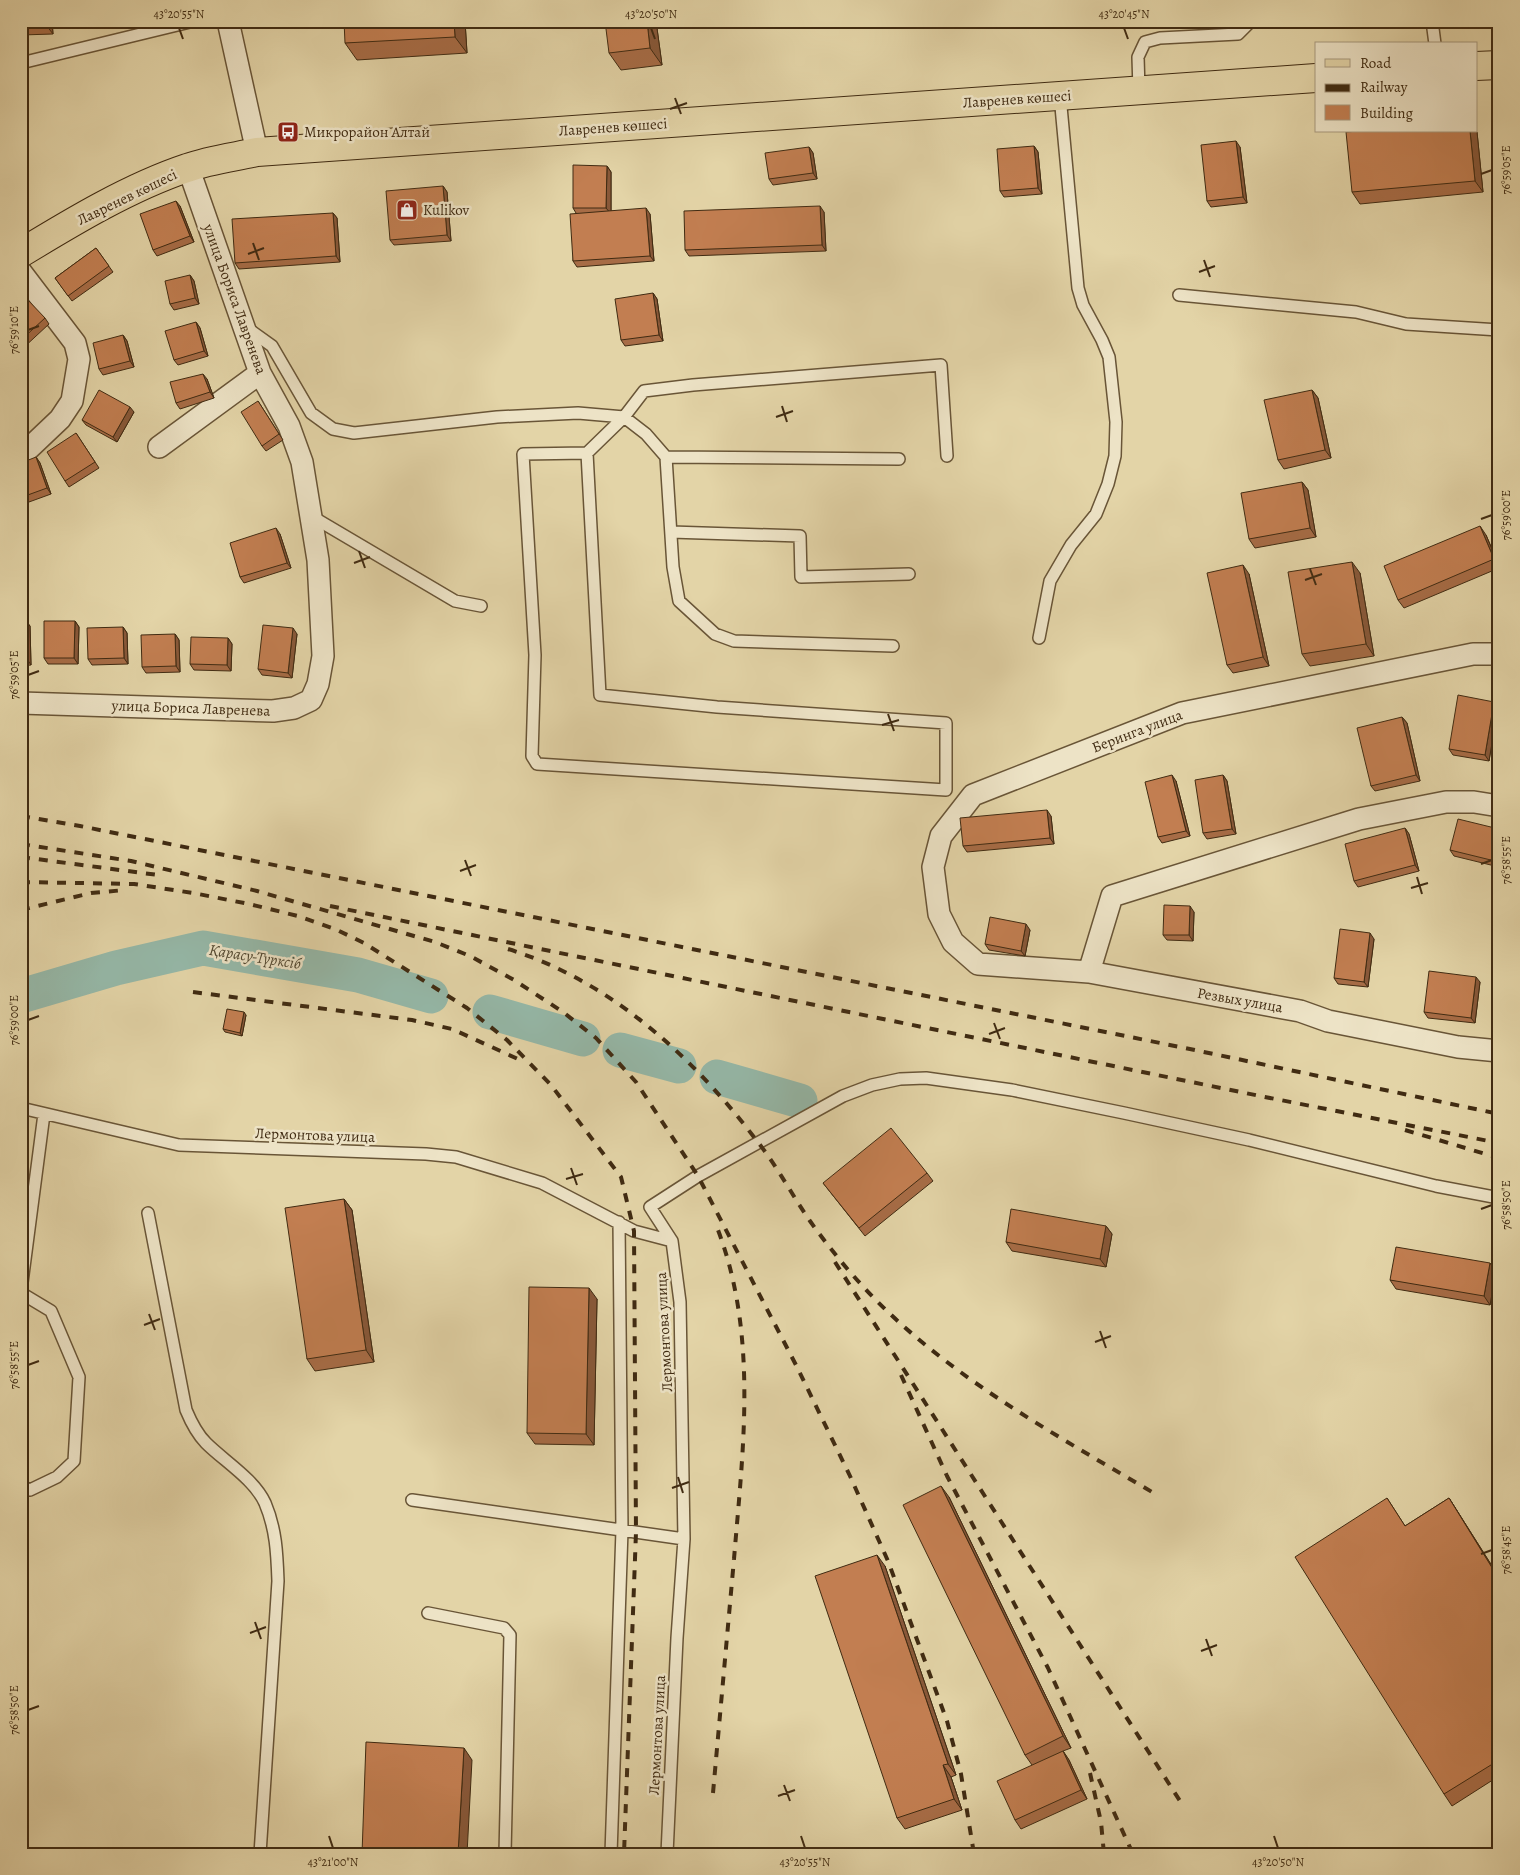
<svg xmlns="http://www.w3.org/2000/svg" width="1520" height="1875" font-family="Alegreya,serif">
	<rect width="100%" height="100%" fill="#e3d4a7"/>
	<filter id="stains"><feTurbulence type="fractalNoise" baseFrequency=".004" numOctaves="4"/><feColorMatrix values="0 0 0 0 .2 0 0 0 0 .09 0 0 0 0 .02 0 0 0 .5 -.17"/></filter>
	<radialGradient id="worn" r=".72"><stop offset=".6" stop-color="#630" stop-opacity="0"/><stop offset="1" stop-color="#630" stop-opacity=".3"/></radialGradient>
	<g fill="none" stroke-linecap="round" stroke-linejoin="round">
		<path stroke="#95b8a8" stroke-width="35" d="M21,996L116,968L203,948L358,975L431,996
			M490,1012L583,1039
			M620,1050L679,1066
			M717,1077L800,1101"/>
		<g stroke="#695537" stroke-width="14">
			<path id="lane" d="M1432,21L1435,44
				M21,63L194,21
				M1139,90L1138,57L1145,42L1160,38L1238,34L1248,24V21
				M1179,295L1356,312L1406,324L1499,330
				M247,328L272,346L311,413L333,429L354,433L497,417L578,413L624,417L646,434L666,457L673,567L679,601L715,634L734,641L893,646
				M587,453L523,454L535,655L532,756L537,764L946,790V723L717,707L600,695L587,453L624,417L644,391L693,385L941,365L947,456
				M666,457L899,459
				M311,516L455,601L481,606
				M671,532L800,536L801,577L909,574
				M1039,638L1050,581L1071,545L1096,514L1108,484L1115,456L1116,422L1109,357L1102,340L1083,305L1078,288L1060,96
				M21,1108L179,1145L426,1154L456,1157L542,1183L634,1231L672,1241L680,1302L684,1539L677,1638L667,1854
				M148,1213L186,1410C191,1422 197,1434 206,1443C224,1461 254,1479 265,1503C276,1529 277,1553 278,1581L260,1854
				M672,1241L650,1207L698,1176L843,1096L872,1085L900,1079L926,1078L1012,1090L1124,1113L1249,1140L1436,1186L1499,1198
				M21,1290L44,1114
				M21,1293L51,1311L79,1377L74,1461L57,1477L30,1490L21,1486
				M412,1500L684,1539
				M428,1613L504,1628L510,1635L505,1854
				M611,1854L622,1530L619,1222"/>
		</g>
		<g stroke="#695537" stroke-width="24">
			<path id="street" d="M228,21L257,152
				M21,272L75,343L79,359L72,401L60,419L21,456
				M159,447L260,373
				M1499,654H1473L1182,713L973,795L941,836L933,867L939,914L953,942L978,964L1089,972L1300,1011L1328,1021L1458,1047L1499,1051
				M21,703L273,711L294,708L311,700L318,684L323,656L318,560L302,462L289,426L260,373L188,167
				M1089,972L1112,896L1359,819L1446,802H1474L1499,806"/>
		</g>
		<g stroke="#402b12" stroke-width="30">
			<path id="primary" d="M1476,66L1499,65
				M21,253C72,222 130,187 187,168C209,160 234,157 257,152L1316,78"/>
		</g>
		<use href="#lane" stroke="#ede3c6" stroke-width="11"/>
		<use href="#street" stroke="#ede3c6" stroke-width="21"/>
		<use href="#primary" stroke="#e3d4a7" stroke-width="28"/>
		<path stroke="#402b12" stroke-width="4" stroke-dasharray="9 9" stroke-linecap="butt" d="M21,816L80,826L1185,1048L1499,1114
			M21,844L131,861L257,891L435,942L470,956L514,980L563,1012L596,1038L636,1082L698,1176L797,1367L850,1476L888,1561L947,1721L961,1774L974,1854
			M21,857L158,875
			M21,882L134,884L193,893L249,904L298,916L335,929L364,943L467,1008L507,1040L551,1085L621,1177L634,1231L636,1532L624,1854
			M330,906L1260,1096L1499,1143
			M21,910L91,893L125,890
			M508,949C611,981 693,1057 757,1141C777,1166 792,1195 810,1221C832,1252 858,1283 886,1310C965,1386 1063,1439 1157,1495
			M193,992L412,1020L452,1029L518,1059L523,1064
			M1405,1130L1499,1158
			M835,1262L1180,1801
			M901,1375L947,1476L1048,1668L1133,1854
			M1090,1773L1101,1822L1104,1854
			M713,1793C720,1715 727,1637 734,1559C743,1449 758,1336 718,1230"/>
	</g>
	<path fill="#a76c46" stroke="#402b12" d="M21,21H52L53,34L21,35Z
		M465,21L467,53L357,60L345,43Z
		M656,21L662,65L621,70L609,53Z
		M1197,21H1239V22L1200,25Z
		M1477,132L1483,192L1360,204L1352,192Z
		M1034,146L1038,152L1042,194L1004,197L1000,191Z
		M809,147L813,153L817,179L773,185L769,179Z
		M1240,147L1247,203L1211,207L1207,201Z
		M607,166L611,172V211L650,214L654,261L577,267L573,261L576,213L573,208Z
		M443,186L447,192L451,241L394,245L390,240Z
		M180,206L194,242L157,256L153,250Z
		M824,212L826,251L689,256L685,250Z
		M333,213L337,218L340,262L239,269L235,263Z
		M96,248L113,272L72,301L55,278Z
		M190,275L194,281L199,304L174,310L170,304Z
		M653,293L657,299L663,341L625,346L621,340Z
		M21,305L45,318L49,324L21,350Z
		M196,322L200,328L208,356L178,365L174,360Z
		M123,335L127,341L134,367L103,375L99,369Z
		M207,379L214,398L180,409L176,403Z
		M1312,390L1318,398L1331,458L1284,469L1278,460Z
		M258,401L283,440L266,451L262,446Z
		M134,412L117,442L86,425L82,420Z
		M76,433L99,468L69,487L65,481Z
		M36,457L40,463L51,494L29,502L25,496Z
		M1302,482L1308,490L1316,537L1255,548L1249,539Z
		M280,534L291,568L244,583L240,577Z
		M1486,535L1499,565V568L1404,608L1398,600Z
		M1360,573L1374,656L1310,666L1302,654Z
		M1249,574L1269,666L1233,673L1227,665Z
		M21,621H26L30,626L31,665L21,666Z
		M75,621L79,627L78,664H48L44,658Z
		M123,627L127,633L128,664L92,665L88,659Z
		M175,634L179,640L180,672L146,673L142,667Z
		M297,634L292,678L262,675L258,669Z
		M228,638L232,644L231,671L194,670L190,664Z
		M1494,702L1498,707L1489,761L1453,755L1449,749Z
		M1402,717L1407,723L1420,781L1375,791L1371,786Z
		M1223,775L1227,781L1236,834L1207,839L1203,833Z
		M1176,781L1190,836L1162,843L1158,837Z
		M1051,816L1054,844L967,852L963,846Z
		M1405,828L1409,834L1419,871L1358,887L1354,881Z
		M1499,829V867L1454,856L1450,850Z
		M1194,912L1193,941L1167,940L1163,935Z
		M1030,930L1025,956L989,950L985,944Z
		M1374,939L1368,987L1338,984L1334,978Z
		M1480,982L1475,1023L1428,1018L1424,1012Z
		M246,1015L242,1036L225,1032L223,1029Z
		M927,1173L933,1181L865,1236L823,1183Z
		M344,1199L352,1210L374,1362L315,1371L307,1359Z
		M1106,1226L1112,1234L1106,1267L1012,1251L1006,1242Z
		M1496,1272L1490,1305L1396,1289L1390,1280Z
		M597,1299L594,1445L535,1444L527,1433Z
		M949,1497L1071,1748L1063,1751L1069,1760L1087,1799L1021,1829L1015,1820L1032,1765L1025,1755Z
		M1387,1498L1405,1526L1449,1498L1499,1577V1776L1452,1806L1444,1794Z
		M885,1566L956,1775L951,1777L962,1810L905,1829L897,1818Z"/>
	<path fill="#885839" stroke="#402b12" d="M43,21H52L53,34Z
		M454,21H465L467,53L455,37Z
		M647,21H656L662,65L650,48Z
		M1470,131H1476L1477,132L1483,192L1475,181Z
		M1236,141L1240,147L1247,203L1243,197Z
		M1034,146L1038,152L1042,194L1038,188Z
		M809,147L813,153L817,179L813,173Z
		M607,166L611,172V214L606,208Z
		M443,186L447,192L451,241L447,235Z
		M176,201L180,206L194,242L190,236Z
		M820,206L824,212L826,251L822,245Z
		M646,208L650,214L654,261L650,256Z
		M333,213L337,218L340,262L336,256Z
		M190,275L194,281L199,304L195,298Z
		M653,293L657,299L663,341L659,335Z
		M196,322L200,328L208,356L204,351Z
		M123,335L127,341L134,367L130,361Z
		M203,374L207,379L214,398L210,392Z
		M1312,390L1318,398L1331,458L1325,450Z
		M130,407L134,412L117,442L113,437Z
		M36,457L40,463L51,494L47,488Z
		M1302,482L1308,490L1316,537L1310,528Z
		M1480,526L1486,535L1499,566L1494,559Z
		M276,528L280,534L291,568L287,563Z
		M1352,562L1360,573L1374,656L1366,644Z
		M1243,565L1249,574L1269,666L1263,657Z
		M26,621L30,626L31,665L27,659Z
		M75,621L79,627L78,664L74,658Z
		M123,627L127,633L128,664L124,658Z
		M293,628L297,634L292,678L288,673Z
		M175,634L179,640L180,672L176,666Z
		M228,638L232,644L231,671L227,665Z
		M1494,702L1498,707L1489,761L1485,755Z
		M1402,717L1407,723L1420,781L1416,775Z
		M1172,775L1176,781L1190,836L1186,831Z
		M1223,775L1227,781L1236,834L1232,829Z
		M1047,810L1051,816L1054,844L1050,838Z
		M1405,828L1409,834L1419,871L1415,865Z
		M1190,906L1194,912L1193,941L1189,935Z
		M1026,924L1030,930L1025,956L1021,951Z
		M1370,933L1374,939L1368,987L1364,982Z
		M1476,977L1480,982L1475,1023L1471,1018Z
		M244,1012L246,1015L242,1036L240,1033Z
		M344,1199L352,1210L374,1362L366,1350Z
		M1106,1226L1112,1234L1106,1267L1100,1259Z
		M1490,1263L1496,1272L1490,1305L1484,1296Z
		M589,1288L597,1299L594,1445L586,1434Z
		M941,1486L949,1497L1071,1748L1063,1736Z
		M1449,1498L1499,1577V1579Z
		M877,1555L885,1566L956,1775L948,1764Z
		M464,1748L472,1760L467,1854H458Z
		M1063,1751L1069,1760L1087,1799L1081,1790Z
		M943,1765L951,1777L962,1810L954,1799Z"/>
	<path fill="#c27e51" stroke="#402b12" d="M344,21H454L455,37L345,43Z
		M605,21H647L650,48L609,53Z
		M1359,131H1470L1475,181L1352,192L1346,132Z
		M1236,141L1243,197L1207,201L1201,145Z
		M1034,146L1038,188L1000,191L997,149Z
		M809,147L813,173L769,179L765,153Z
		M573,165L607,166L606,208H573Z
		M443,186L447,235L390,240L386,191Z
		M176,201L190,236L153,250L140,214Z
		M820,206L822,245L685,250L684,211Z
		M646,208L650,256L573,261L570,214Z
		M333,213L336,256L235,263L232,219Z
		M96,248L109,266L68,296L55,278Z
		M190,275L195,298L170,304L165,281Z
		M653,293L659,335L621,340L615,299Z
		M27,299L45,318L21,340V305Z
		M196,322L204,351L174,360L165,331Z
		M123,335L130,361L99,369L93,343Z
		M203,374L210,392L176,403L170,382Z
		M99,390L130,407L113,437L82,420Z
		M1312,390L1325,450L1278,460L1264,400Z
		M258,401L279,434L262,446L241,412Z
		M76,433L95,462L65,481L47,452Z
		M36,457L47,488L25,496L21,486V463Z
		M1302,482L1310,528L1249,539L1241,493Z
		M1480,526L1494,559L1398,600L1384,566Z
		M276,528L287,563L240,577L230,543Z
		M1352,562L1366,644L1302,654L1288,572Z
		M1243,565L1263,657L1227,665L1207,573Z
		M21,621H26L27,659L21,660Z
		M44,621H75L74,658H44Z
		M263,625L293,628L288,673L258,669Z
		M123,627L124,658L88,659L87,628Z
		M175,634L176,666L142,667L141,635Z
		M191,637L228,638L227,665L190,664Z
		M1458,695L1494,702L1485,755L1449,749Z
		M1402,717L1416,775L1371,786L1357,728Z
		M1172,775L1186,831L1158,837L1145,782Z
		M1223,775L1232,829L1203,833L1195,780Z
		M1047,810L1050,838L963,846L960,818Z
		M1458,819L1499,829V862L1450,850Z
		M1405,828L1415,865L1354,881L1345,844Z
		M1164,905L1190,906L1189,935H1163Z
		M990,917L1026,924L1021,951L985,944Z
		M1340,929L1370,933L1364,982L1334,978Z
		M1429,971L1476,977L1471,1018L1424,1012Z
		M227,1009L244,1012L240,1033L223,1029Z
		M891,1128L927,1173L859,1228L823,1183Z
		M344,1199L366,1350L307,1359L285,1208Z
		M1011,1209L1106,1226L1100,1259L1006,1242Z
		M1396,1247L1490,1263L1484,1296L1390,1280Z
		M529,1287L589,1288L586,1434L527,1433Z
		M941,1486L1063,1736L1025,1755L903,1505Z
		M1387,1498L1405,1526L1449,1498L1499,1579V1760L1444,1794L1295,1557Z
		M877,1555L948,1764L943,1765L954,1799L897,1818L815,1576Z
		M366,1742L464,1748L458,1854H362Z
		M1063,1751L1081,1790L1015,1820L997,1781Z"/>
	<path fill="none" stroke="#402b12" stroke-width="2" d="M179,28L183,39M651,28L655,39M1124,28L1128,39M675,98L681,114M670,109L687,103M1481,174L1492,170M253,243L259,260M248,254L264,248M1204,260L1210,277M1199,272L1215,266M28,330L39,326M782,406L787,422M776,417L793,411M1481,519L1492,515M359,551L365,568M354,563L370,557M1310,569L1316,585M1305,580L1322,574M28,675L39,671M888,714L894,731M882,725L899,720M465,860L471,876M1481,864L1492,860M460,871L476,865M1417,877L1422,894M1411,888L1428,883M28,1020L39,1016M994,1023L1000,1039M989,1034L1005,1028M571,1168L577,1185M566,1179L583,1174M1481,1209L1492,1205M149,1314L155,1330M144,1325L160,1319M1100,1331L1106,1348M1095,1342L1111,1336M28,1365L39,1361M678,1477L683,1493M672,1488L689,1482M1481,1554L1492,1550M255,1622L261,1639M250,1633L266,1627M1206,1639L1212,1656M1201,1651L1217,1645M28,1710L39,1706M784,1785L790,1801M778,1796L795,1790M329,1836L333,1848M801,1836L805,1848M1274,1836L1278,1848"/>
	<defs>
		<g id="bus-square" transform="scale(1.125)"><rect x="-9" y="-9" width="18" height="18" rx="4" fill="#8f2418" stroke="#ede3c6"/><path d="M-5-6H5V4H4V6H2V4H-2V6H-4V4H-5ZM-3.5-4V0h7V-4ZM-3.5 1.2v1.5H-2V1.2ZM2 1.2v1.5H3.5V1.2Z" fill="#fff"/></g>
		<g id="shop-square" transform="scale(1.125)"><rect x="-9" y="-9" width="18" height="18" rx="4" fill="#8f2418" stroke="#ede3c6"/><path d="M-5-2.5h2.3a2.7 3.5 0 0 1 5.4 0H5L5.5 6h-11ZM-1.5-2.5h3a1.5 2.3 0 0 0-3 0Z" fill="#fff"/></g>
	</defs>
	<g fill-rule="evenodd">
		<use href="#bus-square" x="288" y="132"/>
		<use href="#shop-square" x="407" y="210"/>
	</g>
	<g text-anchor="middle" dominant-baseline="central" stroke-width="5" stroke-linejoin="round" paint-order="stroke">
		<g font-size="15" fill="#402b12" stroke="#ede3c6">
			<text transform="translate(1017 99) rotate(-4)">Лавренев көшесі</text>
			<text transform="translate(613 127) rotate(-4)">Лавренев көшесі</text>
			<text transform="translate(127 197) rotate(-26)">Лавренев көшесі</text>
			<text transform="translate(235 299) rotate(70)">улица Бориса Лавренева</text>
			<text transform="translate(191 708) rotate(2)">улица Бориса Лавренева</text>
			<text transform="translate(1137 731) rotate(-21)">Беринга улица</text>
			<text transform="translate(1240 1000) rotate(10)">Резвых улица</text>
			<text transform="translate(315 1135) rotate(2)">Лермонтова улица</text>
			<text transform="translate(664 1332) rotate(-93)">Лермонтова улица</text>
			<text transform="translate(657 1735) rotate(-87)">Лермонтова улица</text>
		</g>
		<g font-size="15" fill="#402b12" stroke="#ede3c6" text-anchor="start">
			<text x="304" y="132">Микрорайон Алтай</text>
			<text x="423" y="210">Kulikov</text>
		</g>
		<g font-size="16" font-style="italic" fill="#514730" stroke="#ede3c6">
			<text transform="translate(255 957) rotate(9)">Қарасу-Түрксіб</text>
		</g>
	</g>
	<rect width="1520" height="1875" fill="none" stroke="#e3d4a7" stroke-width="55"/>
	<rect x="1315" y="42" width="162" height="90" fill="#ede3c6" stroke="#a8997e"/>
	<rect x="1325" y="59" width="25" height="8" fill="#e3d4a7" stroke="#a8997e"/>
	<text x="1360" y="68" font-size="15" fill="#402b12">Road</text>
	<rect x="1325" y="84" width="25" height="8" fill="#402b12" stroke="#a8997e"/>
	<text x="1360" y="92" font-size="15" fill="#402b12">Railway</text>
	<rect x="1325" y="105" width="25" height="15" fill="#c27e51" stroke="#a8997e"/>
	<text x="1360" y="118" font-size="15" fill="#402b12">Building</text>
	<rect x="28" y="28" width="1464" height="1820" fill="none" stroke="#402b12" stroke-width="2"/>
	<g font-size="12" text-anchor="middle" fill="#402b12">
		<text x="179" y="18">43°20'55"N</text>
		<text x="651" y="18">43°20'50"N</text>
		<text x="1124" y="18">43°20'45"N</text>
		<text transform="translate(1506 170) rotate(-90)" y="4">76°59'05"E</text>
		<text transform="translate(14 330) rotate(-90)" y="4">76°59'10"E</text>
		<text transform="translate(1506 515) rotate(-90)" y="4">76°59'00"E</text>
		<text transform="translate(14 675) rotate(-90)" y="4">76°59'05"E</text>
		<text transform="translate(1506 860) rotate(-90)" y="4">76°58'55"E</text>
		<text transform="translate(14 1020) rotate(-90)" y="4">76°59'00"E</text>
		<text transform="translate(1506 1205) rotate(-90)" y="4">76°58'50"E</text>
		<text transform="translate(14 1365) rotate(-90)" y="4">76°58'55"E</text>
		<text transform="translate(1506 1550) rotate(-90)" y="4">76°58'45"E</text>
		<text transform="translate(14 1710) rotate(-90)" y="4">76°58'50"E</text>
		<text x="333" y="1866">43°21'00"N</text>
		<text x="805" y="1866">43°20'55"N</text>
		<text x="1278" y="1866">43°20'50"N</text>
	</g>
	<rect width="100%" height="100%" filter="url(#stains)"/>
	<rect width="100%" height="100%" fill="url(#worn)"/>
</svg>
